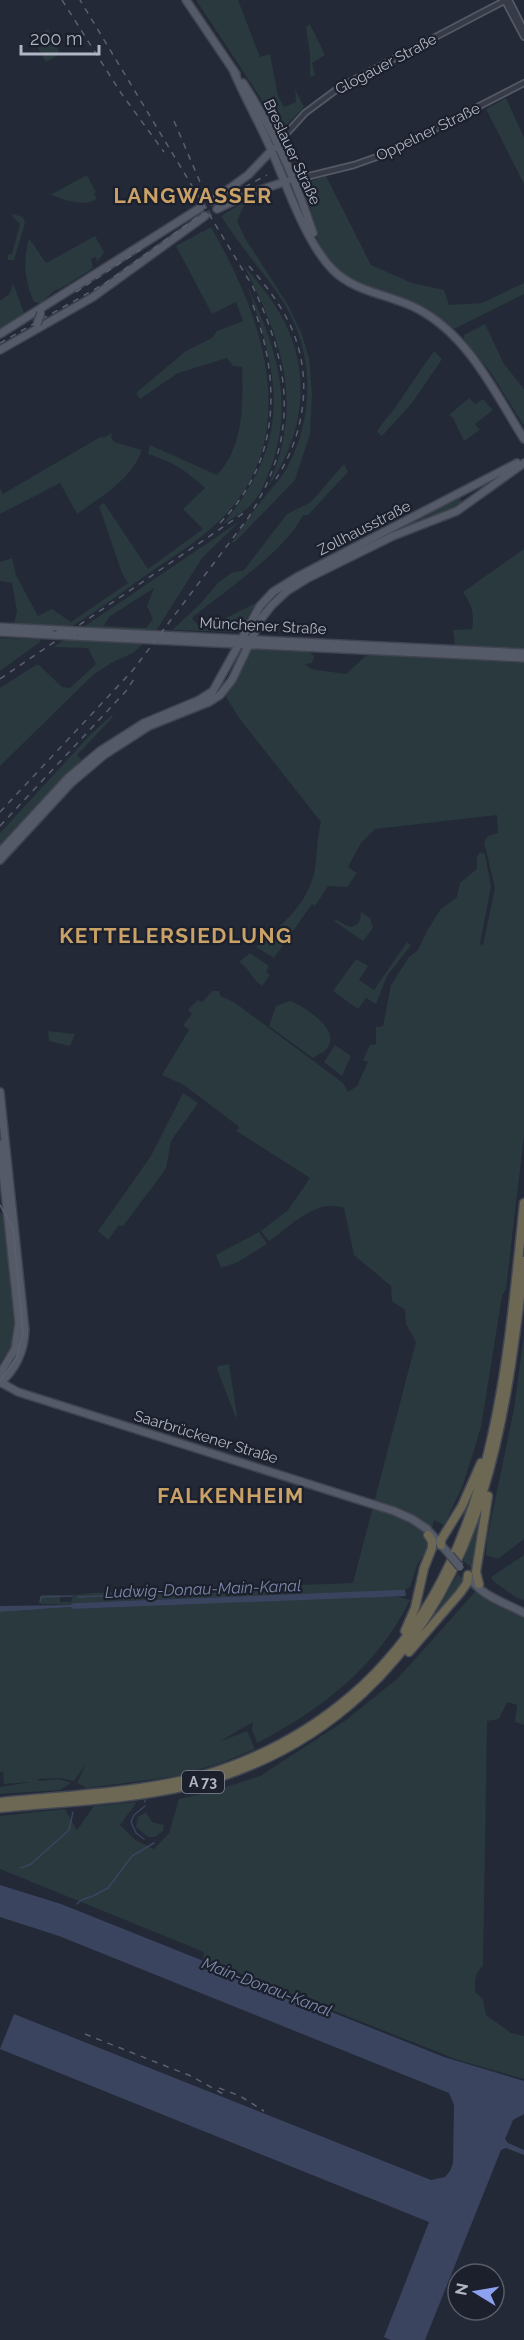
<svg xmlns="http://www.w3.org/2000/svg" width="524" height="2340" font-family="Raleway,sans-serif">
	<rect width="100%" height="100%" fill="#232937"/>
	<path fill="#29393d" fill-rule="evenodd" d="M196,0H238L260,57L270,54L278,96L284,107L296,102L295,89L304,107L279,133L262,100Z
		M310,24L325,55L312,63L315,75L310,77V55L306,27Z
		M48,29L60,54L46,62L32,38Z
		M506,98L524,138V184L486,109Z
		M87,175L96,192L94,194L97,199C81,208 63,199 46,193L52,194Z
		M326,176L371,265L412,283L444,290L449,305L482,303L524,283V294L454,329L430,310L415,302L361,285L334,269L318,242L310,206L300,184Z
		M246,201L237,221L245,238L288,305L301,332L309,358L312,393L310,434L295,480L234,543L232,542C241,529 249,516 259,504C268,492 279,481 287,468C314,418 315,355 285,305C266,274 240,247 221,216Z
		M13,214L23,217L25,223L14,260H8V255L12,254L20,224L12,216Z
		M211,227C260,312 303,427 228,512C206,536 179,553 152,571C139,580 79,625 69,627C54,629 30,624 14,623L17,611L12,583L0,581V562L12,558L16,575L38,616L52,609L71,622L128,583L122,573L99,506L104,503L148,569L203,529L183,509L205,488C187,471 171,461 148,454L150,445L217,475C244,446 243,405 242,367L233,366L227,358L178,373L140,399L136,393L186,351L212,338L217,331L243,321L236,302L212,314L176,246Z
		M95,236L104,252L97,262L96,257L91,259L93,268L60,289L55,290L41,303L34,302C24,279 23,262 29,238L46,263Z
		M243,264C255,279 269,295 279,312C313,369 305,434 268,487C305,403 282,340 243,264Z
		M13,283L25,316L0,331V301L10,293Z
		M247,285C275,345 295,400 271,467C266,478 263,491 255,500C248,510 233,518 222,525C292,441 281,381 247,285Z
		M485,324L504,364L524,389V426L491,373L464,339V335Z
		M434,351L442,359L412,403L382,436L377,432C383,421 390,415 397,405C409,387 421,369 434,351Z
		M469,398L475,404L483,399L493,410L475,424L480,430L464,441L453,418L449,415Z
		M112,433L111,437L114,442L142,450C131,480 102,496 77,514L60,483L0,514V488L3,494L102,436L103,438Z
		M344,464L348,472L308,515H303C285,552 224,591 192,618L202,630L256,603L239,632L172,630L200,604L218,583L231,573L244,570L287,514L311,502Z
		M459,496L464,505L324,565Z
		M240,521L202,558L158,628L143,644L133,653L111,663L93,675L0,766V688L36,665H39L62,687L70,688L96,664L88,648L54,647ZM154,588L147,606L153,619L146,628L104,626L109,617Z
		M524,549V649L455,647L453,630L472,629C475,614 471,604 463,592Z
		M0,638L41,639L40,642L0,671Z
		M254,646L309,652L314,656L312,663L305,664L311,669L346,674L368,654L524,663V1135L506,1289L502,1296L481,1427L463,1485L444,1525L434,1520L427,1550L417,1565L410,1587L405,1590L74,1603L71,1605L41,1604V1595H60V1602H71L73,1595L93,1593L353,1583L416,1342L406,1324L405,1310L392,1301L391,1286L354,1255L344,1208C318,1197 289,1227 269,1241L261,1231L288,1210L310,1178L235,1130L239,1129L238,1126L184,1085L162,1075L189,1030L183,1025L192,1014L188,1010L198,1000L202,1002L212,991H219L220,996L234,1002L343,1083L348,1092L357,1086L368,1062L363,1060L370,1045L376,1044V1027L383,1026L391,985L409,957L418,950L428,929L440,910L457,897L460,883L477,869V857L480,852L485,854L491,886L480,944L483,945L495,888L484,842L488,836L498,833L497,815L375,829L361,843L348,867L357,873L347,887L328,886L315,906L312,904L274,958L256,947C281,925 309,904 315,869C317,853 317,838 321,822L239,718L225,695L232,686Z
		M112,715L113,717L77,755L82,760L0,846V833L91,734Z
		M361,912L370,918L373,928L363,941L334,921L336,920L350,927C360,925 360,921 361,912Z
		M407,942L411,945L387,976L376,1004L366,998L358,1009L333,991L356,959L368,966L359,980L374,990Z
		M250,953L269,966L266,972L270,975L262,986C250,978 251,969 239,962Z
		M290,1001C304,1006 340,1029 328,1047C325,1053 318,1054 313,1058L269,1026L276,1006Z
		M48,1031L75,1034L70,1046L49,1041Z
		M335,1045L351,1056L342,1076L324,1062Z
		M183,1093L198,1103L171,1141L166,1168L163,1173L123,1226L119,1225L108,1240L98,1231L151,1156Z
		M0,1212L6,1218L17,1329L14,1344L8,1355L6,1354L0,1363Z
		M259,1232L267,1244L238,1262L221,1268L216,1255Z
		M524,1334V1539L498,1559L486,1555L487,1539L514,1409Z
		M229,1364L237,1416L236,1418L217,1369L218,1366Z
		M480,1518L475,1566L472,1568L463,1561Z
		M524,1555V1600L517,1598L493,1581L491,1577Z
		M458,1574L465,1581L428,1626Z
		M475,1592L524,1618V1725L515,1722L517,1705L507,1702L499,1719L487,1721L483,1966C474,1974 475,1981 475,1992L483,1999L486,2015L511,2033L524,2036V2079L458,2060L203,1959L204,1952L0,1869V1816L65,1809L77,1830L94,1806L137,1802L120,1825L135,1840L154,1849L169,1833L179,1799L210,1792L260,1776L346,1720L398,1678Z
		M396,1596L410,1600C378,1666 321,1710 257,1743L252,1729L253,1722L219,1742L247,1731L255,1749L221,1763L177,1776L87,1788L77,1783L86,1764L74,1781L60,1778L37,1779L40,1781L59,1779L71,1783L60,1790L0,1794V1787L31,1782L4,1784L3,1772H0V1612L71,1607L72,1609Z
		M146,1812L152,1822L164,1825L163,1831L155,1837H148L136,1827L138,1817Z"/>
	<path fill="#3a445f" d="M396,1590H405L406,1596L72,1609L71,1607L0,1612V1606L70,1605L74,1603Z
		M0,1885L61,1904L444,2057L524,2081V2114L513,2120L505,2139L508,2143L524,2150V2155L506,2148L501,2150L425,2340H391L384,2337L429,2222L0,2049L14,2014L431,2180L445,2177L450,2171L453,2163L454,2105L449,2093L59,1936L0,1917Z"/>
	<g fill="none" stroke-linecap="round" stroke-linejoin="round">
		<path stroke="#3a445f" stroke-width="1.5" d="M78,1597L161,1593
			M40,1602L41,1597L72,1596
			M145,1800V1802
			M144,1839L136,1833L131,1822L134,1815L145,1806
			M21,1868L31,1864L69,1830L73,1812
			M77,1904L81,1900L93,1896L108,1888L132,1856L154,1843"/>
		<path stroke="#383e4c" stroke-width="7" stroke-dasharray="7 3.5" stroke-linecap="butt" d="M200,208L212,201
			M205,216L217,209"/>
		<g stroke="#545966" stroke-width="8">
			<path id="minor" d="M509,0L524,30
				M505,1L524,37
				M277,144L305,113L340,87L506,0
				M293,180L354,165L388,153L524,83"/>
		</g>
		<g stroke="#404451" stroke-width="10">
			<path id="major" d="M186,0L236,74
				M234,72C245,98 259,122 270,147C286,183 305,241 332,269C355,293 390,294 418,309C469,336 495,393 524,439
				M243,83C273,129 296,181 313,233
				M212,201L248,175L273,149
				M217,209L251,193L287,181
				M0,334L200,208
				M0,350L93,297L205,216
				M0,627L60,630
				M78,631L524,653
				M0,632L53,635
				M74,636L524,658
				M0,852L68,778L100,751L144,723L199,700L213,691L260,606L273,592L297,577L517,463
				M0,860L71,783L104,755L149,726L209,702L220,695L232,680L261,619L272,605L287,591L308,578L393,536L457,511L524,463
				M0,1092L25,1330C24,1351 16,1369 0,1383
				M0,1144L19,1323L15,1349L0,1374
				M0,1382L18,1392L394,1511L412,1519L427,1529L450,1555
				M468,1575C478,1595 506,1603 524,1613"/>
		</g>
		<g stroke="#414653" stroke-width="11">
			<path id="highway" d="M441,1545V1540L462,1506L481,1463
				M479,1584L476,1572L488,1496
				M405,1631L415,1608L424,1568L432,1548V1541L428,1535
				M409,1652L460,1593L467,1583L468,1575
				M0,1802C68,1795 138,1793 204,1775C258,1759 309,1732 352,1695C493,1573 506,1377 524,1203
				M0,1808C68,1801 140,1800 207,1781C265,1764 319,1734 363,1693C484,1581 507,1417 524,1261"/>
		</g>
		<use href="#minor" stroke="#373b48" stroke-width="4.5"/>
		<use href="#major" stroke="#555a68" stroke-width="7"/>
		<use href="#highway" stroke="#6d6854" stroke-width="8"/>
		<path stroke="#5b6071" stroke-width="1.5" d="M0,1205L13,1228L23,1331L17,1357L0,1381"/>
		<path stroke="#5b6071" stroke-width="1.5" stroke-dasharray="6 6" stroke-linecap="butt" d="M62,0L121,93L164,152
			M174,121L206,196
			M213,204L267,175
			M249,266C262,281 275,297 285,315C314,367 308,429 276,479
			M76,292L146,246
			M0,343L104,284L203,213
			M220,523C282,460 281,378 251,300
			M0,679L248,510
			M0,812L133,670L248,518C299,439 292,369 253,287L80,0
			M0,826L126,691L136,676
			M85,2034L158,2063
			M163,2065L191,2076L225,2095
			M219,2088L240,2096L264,2111"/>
		<g stroke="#404451" stroke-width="10" stroke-linecap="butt">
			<path id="major-bridge" d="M37,324L41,313
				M60,630L78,631
				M53,635L74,636
				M450,1555L460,1567"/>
		</g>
		<use href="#major-bridge" stroke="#555a68" stroke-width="7"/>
	</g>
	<g text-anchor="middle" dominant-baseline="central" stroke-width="4.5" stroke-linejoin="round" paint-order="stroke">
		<rect fill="#1c202d" stroke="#848997" stroke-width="1.5" x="182" y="1771" width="42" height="22" rx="4.5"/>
		<g font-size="14" font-weight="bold" fill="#b1b6c4">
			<text x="203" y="1782">A 73</text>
		</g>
		<g font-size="15" fill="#b1b6c4" stroke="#1c202d">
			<text transform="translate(386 64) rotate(-28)">Glogauer Straße</text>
			<text transform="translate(428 132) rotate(-26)">Oppelner Straße</text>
			<text transform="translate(292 152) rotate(65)">Breslauer Straße</text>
			<text transform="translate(364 528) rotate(-27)">Zollhausstraße</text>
			<text transform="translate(263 626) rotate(3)">Münchener Straße</text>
			<text transform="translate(206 1437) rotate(17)">Saarbrückener Straße</text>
		</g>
		<g font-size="16" font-style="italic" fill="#7c88aa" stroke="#1c202d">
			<text transform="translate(203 1589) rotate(-2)">Ludwig-Donau-Main-Kanal</text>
			<text transform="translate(267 1987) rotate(21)">Main-Donau-Kanal</text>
		</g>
		<g font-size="21" font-weight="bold" letter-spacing="1.5" fill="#caa267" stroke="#1c202d">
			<text x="193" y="195">LANGWASSER</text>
			<text x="176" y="935">KETTELERSIEDLUNG</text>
			<text x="231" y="1495">FALKENHEIM</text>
		</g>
	</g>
	<g transform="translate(476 2292) rotate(281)"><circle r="28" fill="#1c202d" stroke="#585c69" stroke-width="1.5"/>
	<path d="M0-4.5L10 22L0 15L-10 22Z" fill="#8ca2ee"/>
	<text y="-9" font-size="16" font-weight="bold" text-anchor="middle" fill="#b1b6c4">N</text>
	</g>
	<path d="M21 45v9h78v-9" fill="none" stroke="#b1b6c4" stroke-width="3"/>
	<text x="30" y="45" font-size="18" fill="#b1b6c4" stroke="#1c202d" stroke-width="4.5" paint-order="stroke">200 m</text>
</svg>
